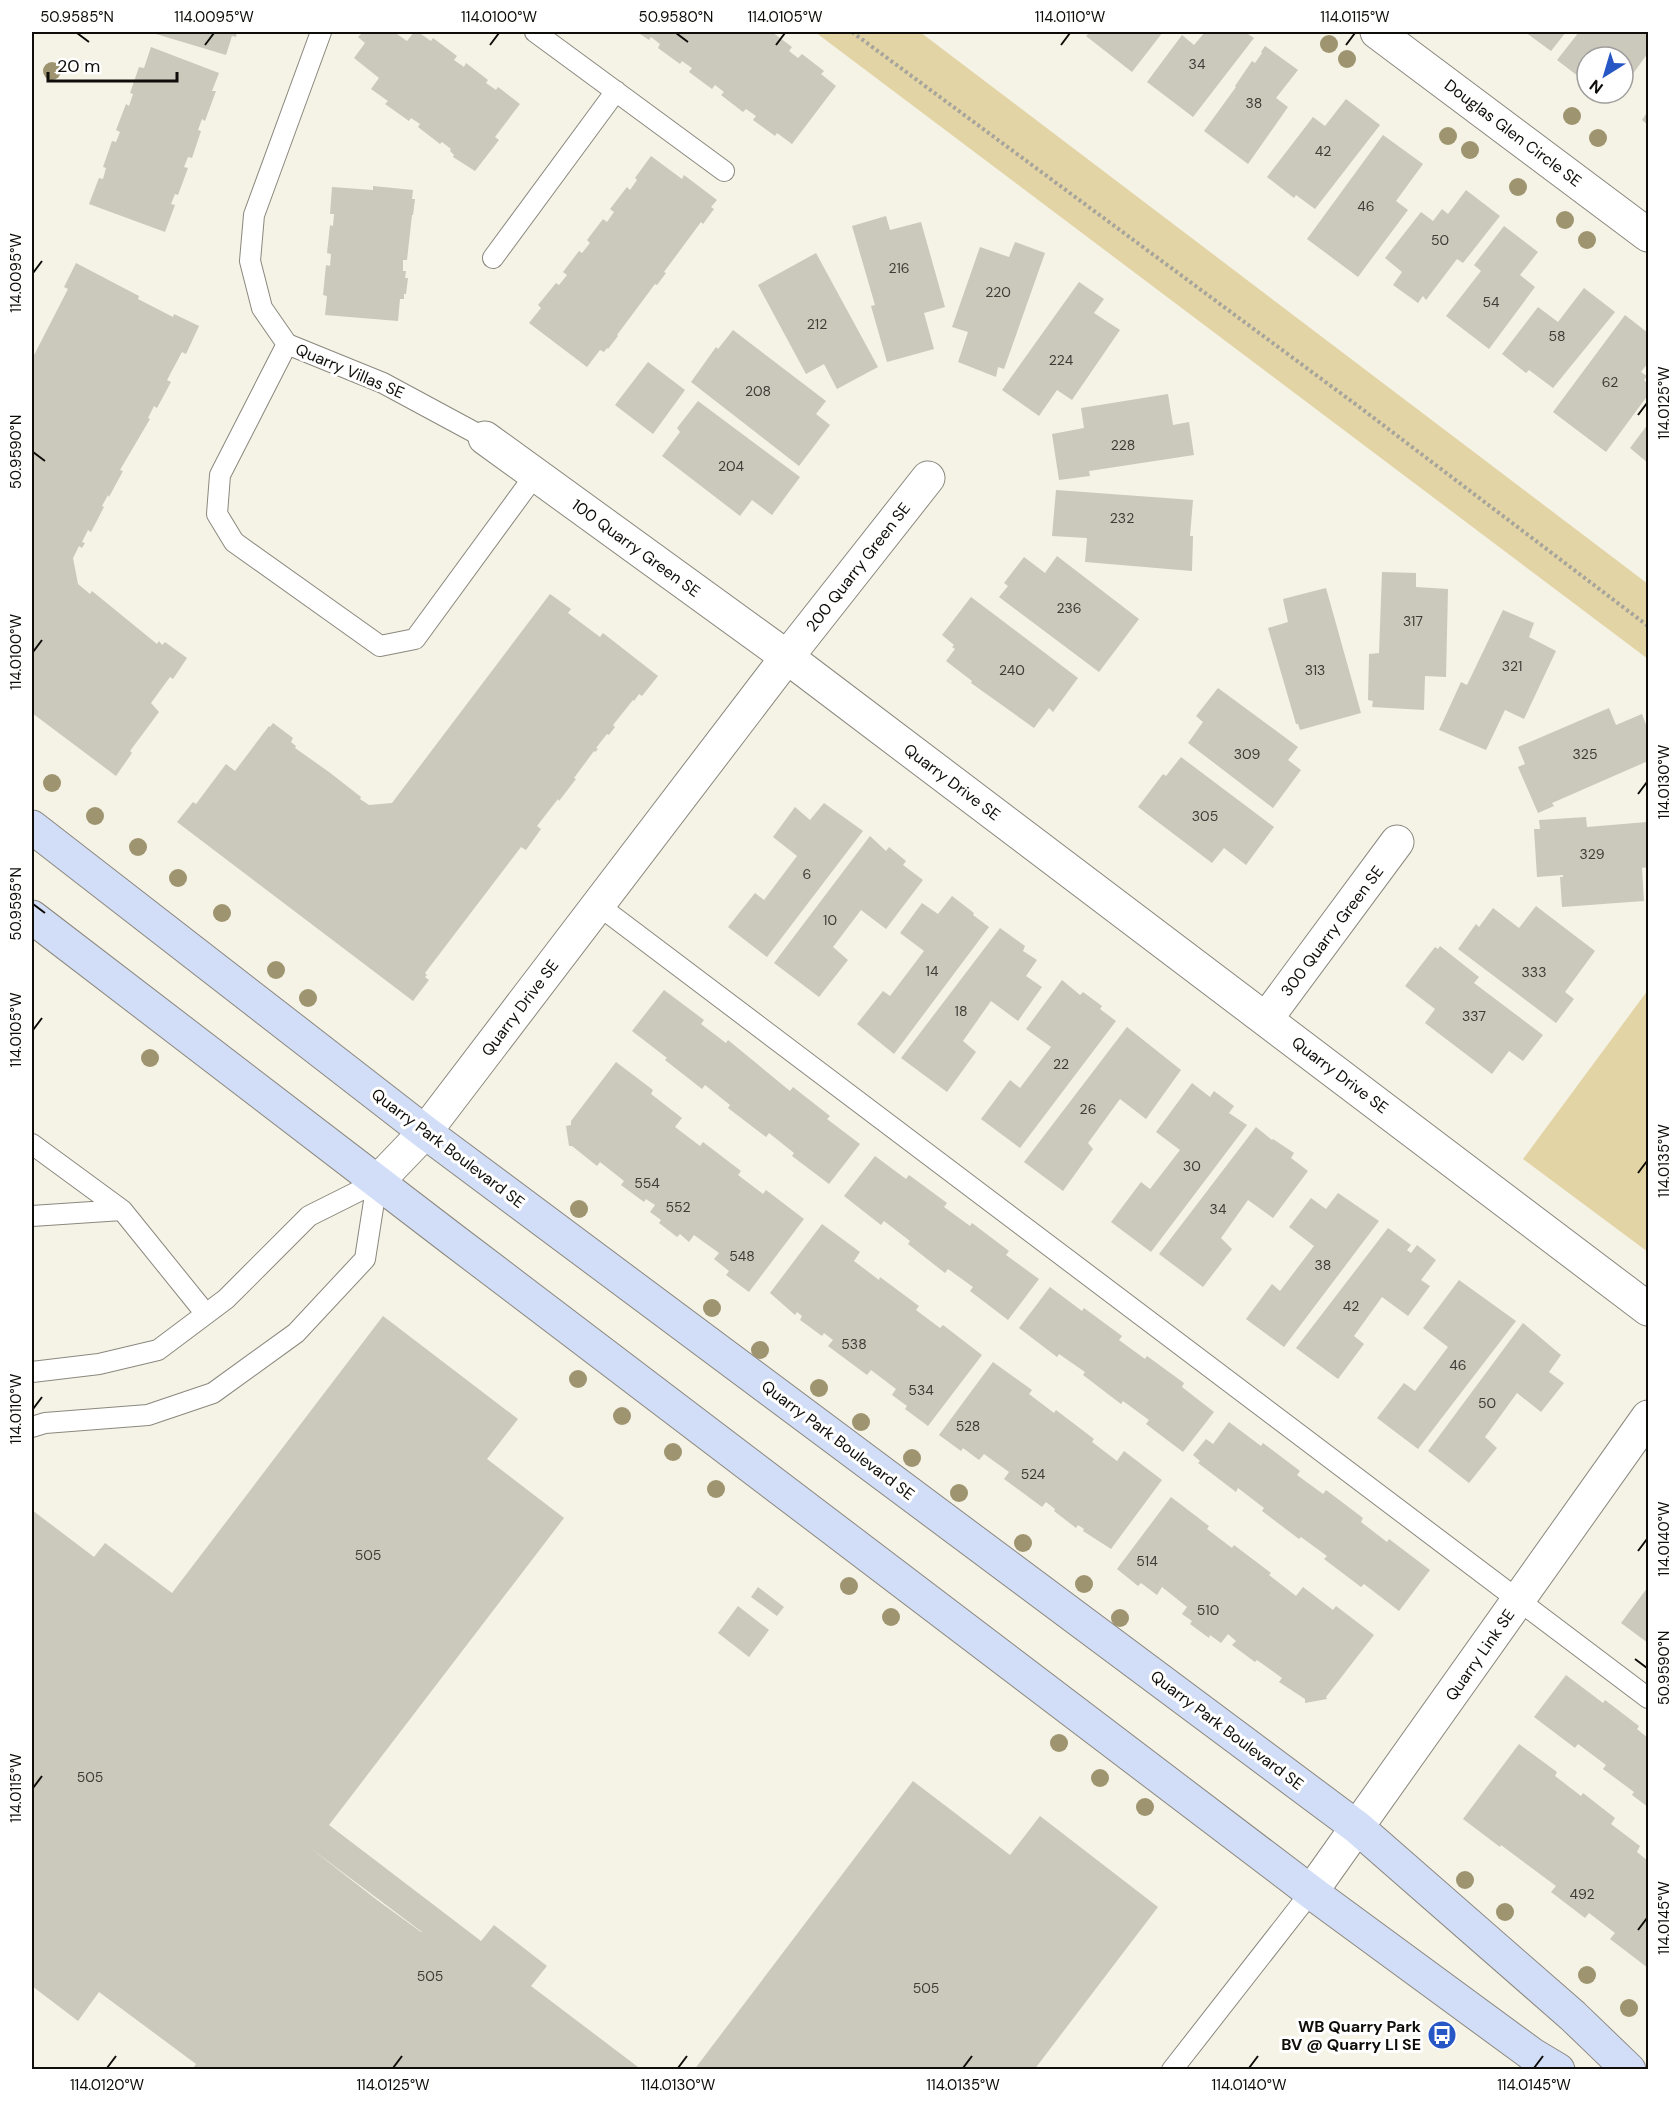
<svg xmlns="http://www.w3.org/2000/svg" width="1680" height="2101" font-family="'DM Sans',sans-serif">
	<rect width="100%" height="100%" fill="#f5f2e6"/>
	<path fill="#e2d4a5" d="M815,32H920L1648,584V659Z
		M1648,990V1252L1523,1159Z"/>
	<path fill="#cbc8bc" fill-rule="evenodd" d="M157,32H237L236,37L232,36L226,55L156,34Z
		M363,32H394L407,41L414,32H418L431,41L433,38L457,56L454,60L464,67L466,63L488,80L486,83L496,90L498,87L520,104L495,137L499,140L475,171L453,157L454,155L450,151L451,149L442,142L440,144L418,127L420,124L411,118L409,121L385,104L388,101L371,89L379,78L354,58L365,43L358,37Z
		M637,32H764L768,34L772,32L792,47L789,51L798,58L802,54L824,71L821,74L836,86L792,144L777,133L775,136L753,120L756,116L746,109L743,112L721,95L724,92L715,85L712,89L689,72L692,68L682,61L680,64L658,48L660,44L651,37L649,40Z
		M1090,32H1163L1132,72L1086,36Z
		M1205,32H1245L1254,38L1193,117L1147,82L1182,35L1194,45Z
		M1525,32H1566L1551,51Z
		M1579,32H1648V53L1632,75L1623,68V57H1587V83L1557,60Z
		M1265,46L1298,70L1276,98L1288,107L1248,164L1204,131L1236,87L1235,86L1252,61L1255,63L1262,53L1261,52Z
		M151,47L219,73L212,91H216L205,121L202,119L198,130L201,131L192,158L188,157L184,167L188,168L178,195L175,194L171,204L175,205L165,232L89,204L99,178L103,179L106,168L103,167L112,141L116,142L120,132L116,130L126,104L129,106L133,94L130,93L139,67L144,68Z
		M1346,99L1380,125L1315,209L1296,195L1294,198L1267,177L1313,117L1325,126Z
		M1648,111V125L1642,120Z
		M1383,135L1423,164L1396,201L1408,210L1358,277L1307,239Z
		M651,156L682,179L684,175L717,200L711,207L714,209L703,224L701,222L664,272L666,273L657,285L655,284L617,335L618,336L608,349L607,348L604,352L600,350L587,367L529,323L541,308L538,305L556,283L559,285L567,275L563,272L579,251L582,253L590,243L587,240L603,219L607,222L614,212L610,209L627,187L630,190L637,180L635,178Z
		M373,186L413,190L412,199H415L413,215H412L407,260H403V271H406L405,278H408L406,294H404V299H400L398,321L325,315L327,296L323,295L326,265L330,266L331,254L327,253L330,225L333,226L334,214H330L332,187L373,190Z
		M1466,190L1500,216L1463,263L1457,259L1426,300L1423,296L1418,303L1393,285L1402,272L1385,258L1421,212L1433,221L1442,209L1448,214Z
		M886,216L890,230L921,222L945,307L924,313L934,349L887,362L871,306L875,305L852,226Z
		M1504,226L1538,252L1520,275L1535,287L1489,349L1446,316L1481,271L1474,265Z
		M1015,242L1045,253L1004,369L998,367L996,377L958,362L968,332L952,327L980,247L1009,257Z
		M816,253L878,367L837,389L824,364L806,374L758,285Z
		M76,263L139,296L138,299L173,317L174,314L199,326L186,354L182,352L167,380L171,382L157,408L154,406L148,418L150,419L120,470L123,471L109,497L108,495L102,506L104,507L91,532L88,530L82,542L85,543L82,548L79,546L73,558L78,584L90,594L92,591L157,644L159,641L162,645L165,642L187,658L173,679L170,677L151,703L159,712L130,751L132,753L116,776L32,713V359L68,289L64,287Z
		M1079,282L1104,299L1094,313L1120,330L1072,400L1057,390L1039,416L1002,390Z
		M1584,288L1615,312L1553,388L1529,370L1526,373L1502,354L1538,307L1558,322Z
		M1625,315L1648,333V363L1641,372L1647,376L1644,380L1648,384V395L1606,452L1553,412Z
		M733,330L826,401L816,414L830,425L799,466L691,382L716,347L718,349Z
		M648,362L685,390L653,434L615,405Z
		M1168,394L1173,425L1189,422L1194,455L1089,471L1090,476L1059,480L1052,434L1084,428L1081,408Z
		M698,401L800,477L772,515L752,500L740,516L662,456L680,432L677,428Z
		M1648,424V463L1630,448Z
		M1056,490L1193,500L1190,536H1193L1192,571L1085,562L1087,538L1052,536Z
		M1057,556L1139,619L1099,672L999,597L1008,586L1004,583L1024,557L1045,573Z
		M1382,572L1416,573V587L1448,589L1446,677L1425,676L1424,710L1372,707L1373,701L1368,700L1369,654L1379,653Z
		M1326,588L1361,713L1300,730L1298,724H1296L1268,628L1288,622L1283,599Z
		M550,594L571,609L568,613L600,637L603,633L658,676L642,696L639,694L634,701L633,700L613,725L615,727L609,735L607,734L596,748L598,749L595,752L594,751L574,778L576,779L559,801L558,799L537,826L541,829L526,850L521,847L425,973L427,975L425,977L429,980L413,1001L177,822L193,802L196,804L226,764L235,771L269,726L270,727L273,723L293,738L291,742L296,746L295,748L329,772L361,797L360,799L369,805L392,803Z
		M971,597L1078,678L1053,712L1049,708L1034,728L971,683L972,681L946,661L955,649L952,647L954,645L942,635Z
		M1503,610L1534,623L1529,637L1556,651L1524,719L1505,710L1486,750L1439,730L1461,682L1467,685Z
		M1218,688L1298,747L1288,760L1301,770L1273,808L1188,743L1203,722L1196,716Z
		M1609,708L1616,725L1642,714L1648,730V761L1552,803L1554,806L1538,813L1518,767L1525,764L1518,747Z
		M1181,757L1274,827L1246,865L1224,848L1212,863L1138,807L1163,774L1166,776Z
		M824,803L863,831L767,957L728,927L755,893L764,900L797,856L773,837L795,807L810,820Z
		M1586,817L1587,827L1647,822L1648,867L1642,868L1644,901L1562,907L1560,877H1563V875L1537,877L1534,829H1540L1539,820Z
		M870,836L886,851L889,847L906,861L903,865L923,880L886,929L861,910L833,947L848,960L819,997L774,963Z
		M952,896L974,913L973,915L989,927L894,1054L857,1024L883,991L890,996L924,951L900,933L922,903L938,914Z
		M1536,906L1595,951L1565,992L1574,999L1556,1023L1458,949L1476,924L1479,927L1493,908L1519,928Z
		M1000,928L1025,946L1023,951L1037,960L1026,976L1042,987L1018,1021L991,1001L963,1041L976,1052L947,1092L901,1058Z
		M1440,946L1479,977L1474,983L1543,1035L1523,1061L1509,1051L1492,1074L1425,1023L1435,1009L1405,986L1435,947L1438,949Z
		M1062,980L1080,995L1083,992L1102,1006L1100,1009L1116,1021L1020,1148L981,1119L1010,1080L1020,1088L1051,1047L1026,1029Z
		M664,990L704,1020L701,1024L726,1043L728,1040L790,1091L793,1087L830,1116L827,1119L860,1144L829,1184L792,1156L794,1153L769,1133L766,1137L728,1108L730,1105L705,1085L702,1089L665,1060L667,1058L632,1031Z
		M1127,1027L1181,1070L1146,1119L1120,1099L1088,1143L1093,1149L1063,1191L1024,1162Z
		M616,1062L653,1090L651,1094L682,1118L675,1127L700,1146L703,1142L741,1171L738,1175L763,1194L766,1190L804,1219L749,1292L726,1275L729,1271L714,1259L719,1253L694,1235L689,1242L680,1234L677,1237L659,1223L661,1220L650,1212L655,1205L646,1199L644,1202L621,1185L624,1181L600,1162L597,1166L572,1146H569L566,1126L571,1125V1121Z
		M1192,1083L1210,1097L1214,1091L1234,1106L1229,1113L1247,1125L1151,1252L1111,1222L1141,1182L1150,1189L1180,1150L1156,1132Z
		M1256,1127L1272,1140L1273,1139L1294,1153L1291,1158L1308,1171L1273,1218L1248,1200L1221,1238L1232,1249L1203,1287L1159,1254Z
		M875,1156L906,1179L909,1175L947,1203L944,1207L970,1226L972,1223L1009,1251L1006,1255L1039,1279L1008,1320L970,1291L973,1287L948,1269L945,1273L908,1244L910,1241L884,1221L881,1225L844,1196Z
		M1338,1193L1379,1221L1284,1347L1246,1319L1272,1284L1280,1291L1314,1246L1289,1227L1311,1198L1326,1209Z
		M822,1224L860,1252L854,1261L879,1280L880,1277L919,1306L916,1310L940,1328L943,1325L982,1355L928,1426L905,1409L907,1406L892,1395L896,1389L871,1370L867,1375L828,1346L833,1340L824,1333L822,1336L800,1320L802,1316L797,1312L795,1315L770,1293Z
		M1388,1228L1411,1245L1407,1250L1411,1253L1417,1245L1436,1260L1421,1280L1430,1286L1408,1316L1382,1297L1354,1336L1364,1344L1338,1379L1296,1348Z
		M1459,1280L1516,1321L1418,1449L1377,1418L1404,1383L1415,1391L1448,1347L1423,1328Z
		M1050,1287L1082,1311L1084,1308L1122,1336L1119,1340L1145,1359L1147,1356L1184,1383L1182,1387L1214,1412L1183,1452L1146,1424L1149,1420L1123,1401L1121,1404L1083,1375L1085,1372L1059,1354L1057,1357L1019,1328Z
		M383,1316L518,1419L487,1459L564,1518L329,1825L481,1941L494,1925L547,1966L531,1986L642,2070H192L196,2064L99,1992L78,2021L32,1986V1510L94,1557L105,1543L172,1593ZM309,1847L422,1932H421L377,1900Z
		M1523,1323L1561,1355L1549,1372L1564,1383L1541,1412L1517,1393L1485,1437L1497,1448L1469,1483L1428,1451Z
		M993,1362L1032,1390L1029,1394L1054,1413L1056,1410L1094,1439L1092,1442L1117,1461L1124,1451L1162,1480L1111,1549L1083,1531L1084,1529L1078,1525L1076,1528L1054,1511L1055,1509L1046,1502L1042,1507L1004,1479L1009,1472L984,1454L979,1460L963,1448L961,1451L939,1435Z
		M1229,1422L1261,1446L1263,1443L1300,1471L1297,1475L1323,1494L1326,1490L1363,1518L1361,1522L1387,1542L1389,1539L1430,1570L1399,1611L1364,1584L1361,1587L1324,1559L1327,1556L1301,1537L1299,1539L1262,1511L1264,1508L1238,1488L1236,1492L1198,1463L1200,1461L1193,1455L1206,1439L1213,1444Z
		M1171,1497L1209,1526L1207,1529L1232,1548L1234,1545L1271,1573L1269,1575L1296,1596L1303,1587L1333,1610L1336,1606L1374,1635L1326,1697L1327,1699L1305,1703V1699L1279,1682L1282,1678L1257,1660L1255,1662L1232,1645L1236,1641L1228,1634L1221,1643L1210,1635L1209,1638L1190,1624L1192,1621L1182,1614L1187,1607L1162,1587L1157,1595L1141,1583L1138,1586L1117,1569Z
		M758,1587L784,1607L777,1616L751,1597Z
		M1648,1587V1643L1621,1623Z
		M738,1606L769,1630L749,1657L718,1633Z
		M1566,1675L1603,1703L1605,1700L1639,1726L1637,1729L1648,1738V1807L1632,1795L1634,1792L1603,1769L1606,1765L1578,1744L1575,1748L1534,1717Z
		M1519,1744L1557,1772L1555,1776L1581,1796L1583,1793L1615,1818L1611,1824L1640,1846L1637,1852L1648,1861V1968L1610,1939L1615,1933L1589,1913L1585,1918L1551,1892L1556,1886L1501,1845L1500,1847L1463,1819Z
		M913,1781L1010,1855L1040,1816L1158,1907L1034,2070H694Z"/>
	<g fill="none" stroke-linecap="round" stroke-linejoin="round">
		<g stroke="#8b887e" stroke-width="22">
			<path id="lane" d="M321,32L254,215L250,261L262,308L287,344L383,383L485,438
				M535,32L724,171
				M493,258L616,91
				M287,344L220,475L217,514L234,542L380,646L415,639L535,475
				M598,905L1648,1698
				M32,1144L122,1210L206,1314
				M32,1216L122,1210
				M32,1372L99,1364L158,1350L226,1299L309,1216L377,1182
				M32,1427L45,1423L148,1415L213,1393L296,1333L365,1259L377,1182
				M1172,2070L1311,1892"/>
		</g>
		<g stroke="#8b887e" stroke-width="35">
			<path id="street" d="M1377,32L1648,235
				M485,438L787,657L1648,1309
				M1266,1019L1397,842
				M377,1182L425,1132L787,657L928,478
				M1311,1892L1648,1417"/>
		</g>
		<g stroke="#8b887e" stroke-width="35">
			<path id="secondary" d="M32,827L425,1132L1358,1828L1573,2016L1629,2070
				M32,917L452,1239L1311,1892L1533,2055L1558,2070"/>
		</g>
		<path stroke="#a7a49b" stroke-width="4" stroke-dasharray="3 3" stroke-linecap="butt" d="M852,32L1358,406L1648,626"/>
		<use href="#lane" stroke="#fff" stroke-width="20"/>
		<use href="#street" stroke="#fff" stroke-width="33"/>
		<use href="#secondary" stroke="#d2def8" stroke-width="33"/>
	</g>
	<g fill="#9e946f">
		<circle cx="1329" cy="44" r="9"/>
		<circle cx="1347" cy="59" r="9"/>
		<circle cx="52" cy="71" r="9"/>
		<circle cx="1572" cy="116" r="9"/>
		<circle cx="1448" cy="136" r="9"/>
		<circle cx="1598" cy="138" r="9"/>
		<circle cx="1470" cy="150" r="9"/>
		<circle cx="1518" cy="187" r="9"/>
		<circle cx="1565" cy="220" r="9"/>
		<circle cx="1587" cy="240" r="9"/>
		<circle cx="52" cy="783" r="9"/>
		<circle cx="95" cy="816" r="9"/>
		<circle cx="138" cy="847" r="9"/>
		<circle cx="178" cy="878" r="9"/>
		<circle cx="222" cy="913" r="9"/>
		<circle cx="276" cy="970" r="9"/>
		<circle cx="308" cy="998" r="9"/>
		<circle cx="150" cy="1058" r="9"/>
		<circle cx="579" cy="1209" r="9"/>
		<circle cx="712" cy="1308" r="9"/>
		<circle cx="760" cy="1350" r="9"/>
		<circle cx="578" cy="1379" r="9"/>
		<circle cx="819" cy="1388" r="9"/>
		<circle cx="622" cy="1416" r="9"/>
		<circle cx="861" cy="1422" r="9"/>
		<circle cx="673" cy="1452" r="9"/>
		<circle cx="912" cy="1458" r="9"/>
		<circle cx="716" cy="1489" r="9"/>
		<circle cx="959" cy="1493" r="9"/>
		<circle cx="1023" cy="1543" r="9"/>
		<circle cx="1084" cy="1584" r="9"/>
		<circle cx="849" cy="1586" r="9"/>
		<circle cx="891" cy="1617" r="9"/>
		<circle cx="1120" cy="1618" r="9"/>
		<circle cx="1059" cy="1743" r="9"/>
		<circle cx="1100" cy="1778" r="9"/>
		<circle cx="1145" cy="1807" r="9"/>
		<circle cx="1465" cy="1880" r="9"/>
		<circle cx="1505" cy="1912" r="9"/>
		<circle cx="1587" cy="1975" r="9"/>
		<circle cx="1629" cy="2008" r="9"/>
	</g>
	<path fill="none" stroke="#0e0d09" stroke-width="2" d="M77,33L89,42M676,33L688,42M205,45L214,33M490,45L499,33M776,45L785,33M1061,45L1070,33M1346,45L1355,33M33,273L42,261M1638,415L1647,403M33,452L45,461M33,652L42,640M1638,794L1647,782M33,904L45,913M33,1030L42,1018M1638,1173L1647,1161M33,1409L42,1397M1638,1551L1647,1539M1635,1659L1647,1668M33,1788L42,1776M1638,1930L1647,1918M107,2068L116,2056M393,2068L402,2056M678,2068L687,2056M963,2068L972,2056M1249,2068L1258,2056M1534,2068L1543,2056"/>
	<defs>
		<g id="bus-disc" transform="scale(1.5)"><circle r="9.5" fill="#2756c5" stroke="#fff"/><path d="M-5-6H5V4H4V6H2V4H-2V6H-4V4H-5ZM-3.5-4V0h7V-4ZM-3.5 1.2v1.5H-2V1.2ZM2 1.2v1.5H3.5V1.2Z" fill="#fff"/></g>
	</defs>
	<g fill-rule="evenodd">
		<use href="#bus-disc" x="1442" y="2035"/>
	</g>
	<g text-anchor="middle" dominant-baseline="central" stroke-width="6" stroke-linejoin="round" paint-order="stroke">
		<g font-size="14" fill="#3d3c36">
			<text x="1197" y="64">34</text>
			<text x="1254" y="103">38</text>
			<text x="1323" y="151">42</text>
			<text x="1366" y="206">46</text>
			<text x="1440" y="240">50</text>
			<text x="899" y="268">216</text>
			<text x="998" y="292">220</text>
			<text x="1491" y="302">54</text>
			<text x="817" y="324">212</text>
			<text x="1557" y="336">58</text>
			<text x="1061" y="360">224</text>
			<text x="1610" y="382">62</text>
			<text x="758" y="391">208</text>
			<text x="1123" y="445">228</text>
			<text x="731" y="466">204</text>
			<text x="1122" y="518">232</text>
			<text x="1069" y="608">236</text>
			<text x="1413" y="621">317</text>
			<text x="1512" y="666">321</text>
			<text x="1012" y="670">240</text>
			<text x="1315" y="670">313</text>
			<text x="1247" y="754">309</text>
			<text x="1585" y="754">325</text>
			<text x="1205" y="816">305</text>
			<text x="1592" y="854">329</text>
			<text x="807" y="874">6</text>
			<text x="830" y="920">10</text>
			<text x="932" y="971">14</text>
			<text x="1534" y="972">333</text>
			<text x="961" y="1011">18</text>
			<text x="1474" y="1016">337</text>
			<text x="1061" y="1064">22</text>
			<text x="1088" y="1109">26</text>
			<text x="1192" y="1166">30</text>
			<text x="647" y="1183">554</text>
			<text x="678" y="1207">552</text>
			<text x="1218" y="1209">34</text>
			<text x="742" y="1256">548</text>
			<text x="1323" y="1265">38</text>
			<text x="1351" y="1306">42</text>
			<text x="854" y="1344">538</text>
			<text x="1458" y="1365">46</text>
			<text x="921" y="1390">534</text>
			<text x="1487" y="1403">50</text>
			<text x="968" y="1426">528</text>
			<text x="1033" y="1474">524</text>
			<text x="368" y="1555">505</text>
			<text x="1147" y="1561">514</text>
			<text x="1208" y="1610">510</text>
			<text x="90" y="1777">505</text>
			<text x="1582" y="1894">492</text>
			<text x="430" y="1976">505</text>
			<text x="926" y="1988">505</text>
		</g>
		<g font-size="16" fill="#0e0d09" stroke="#fff">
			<text transform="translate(1513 133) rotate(37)">Douglas Glen Circle SE</text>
			<text transform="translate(350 371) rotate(23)">Quarry Villas SE</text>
			<text transform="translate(636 548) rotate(36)">100 Quarry Green SE</text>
			<text transform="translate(858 567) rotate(-52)">200 Quarry Green SE</text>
			<text transform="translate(952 782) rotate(37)">Quarry Drive SE</text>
			<text transform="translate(1332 931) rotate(-53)">300 Quarry Green SE</text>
			<text transform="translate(520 1008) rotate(-53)">Quarry Drive SE</text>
			<text transform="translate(1340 1075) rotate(37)">Quarry Drive SE</text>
			<text transform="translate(448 1148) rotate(37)">Quarry Park Boulevard SE</text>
			<text transform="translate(838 1440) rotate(37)">Quarry Park Boulevard SE</text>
			<text transform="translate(1480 1655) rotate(-55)">Quarry Link SE</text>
			<text transform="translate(1227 1730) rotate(37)">Quarry Park Boulevard SE</text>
		</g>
		<g font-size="16" font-weight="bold" fill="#0e0d09" stroke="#fff" text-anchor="end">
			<text x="1421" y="2026">WB Quarry Park<tspan x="1421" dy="18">BV @ Quarry LI SE</tspan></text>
		</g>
	</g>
	<rect width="1680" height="2101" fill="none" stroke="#ffffff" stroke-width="66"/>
	<g transform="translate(1605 75) rotate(217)"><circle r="28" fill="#ffffff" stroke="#9f9e9d" stroke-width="1.5"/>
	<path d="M0-4.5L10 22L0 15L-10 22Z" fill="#2756c5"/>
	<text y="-9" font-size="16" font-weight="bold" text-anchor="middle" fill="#0e0d09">N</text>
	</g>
	<path d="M48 72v9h129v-9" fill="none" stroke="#0e0d09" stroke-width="3"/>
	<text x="57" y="72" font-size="18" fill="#0e0d09" stroke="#ffffff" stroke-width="4.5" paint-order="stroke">20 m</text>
	<rect x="33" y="33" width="1614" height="2035" fill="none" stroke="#0e0d09" stroke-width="2"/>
	<g font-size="15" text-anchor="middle" fill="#0e0d09">
		<text x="77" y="22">50.9585°N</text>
		<text x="214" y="22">114.0095°W</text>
		<text x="499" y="22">114.0100°W</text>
		<text x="676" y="22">50.9580°N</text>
		<text x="785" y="22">114.0105°W</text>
		<text x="1070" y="22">114.0110°W</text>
		<text x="1355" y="22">114.0115°W</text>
		<text transform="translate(16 273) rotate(-90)" y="5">114.0095°W</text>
		<text transform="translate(1664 403) rotate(-90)" y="5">114.0125°W</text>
		<text transform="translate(16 452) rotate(-90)" y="5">50.9590°N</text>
		<text transform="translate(16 652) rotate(-90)" y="5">114.0100°W</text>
		<text transform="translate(1664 782) rotate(-90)" y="5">114.0130°W</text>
		<text transform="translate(16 904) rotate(-90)" y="5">50.9595°N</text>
		<text transform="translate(16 1030) rotate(-90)" y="5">114.0105°W</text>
		<text transform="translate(1664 1161) rotate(-90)" y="5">114.0135°W</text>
		<text transform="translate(16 1409) rotate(-90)" y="5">114.0110°W</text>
		<text transform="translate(1664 1539) rotate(-90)" y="5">114.0140°W</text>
		<text transform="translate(1664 1668) rotate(-90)" y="5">50.9590°N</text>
		<text transform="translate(16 1788) rotate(-90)" y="5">114.0115°W</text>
		<text transform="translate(1664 1918) rotate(-90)" y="5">114.0145°W</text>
		<text x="107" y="2090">114.0120°W</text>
		<text x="393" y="2090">114.0125°W</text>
		<text x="678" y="2090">114.0130°W</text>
		<text x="963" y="2090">114.0135°W</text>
		<text x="1249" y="2090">114.0140°W</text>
		<text x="1534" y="2090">114.0145°W</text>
	</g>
</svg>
